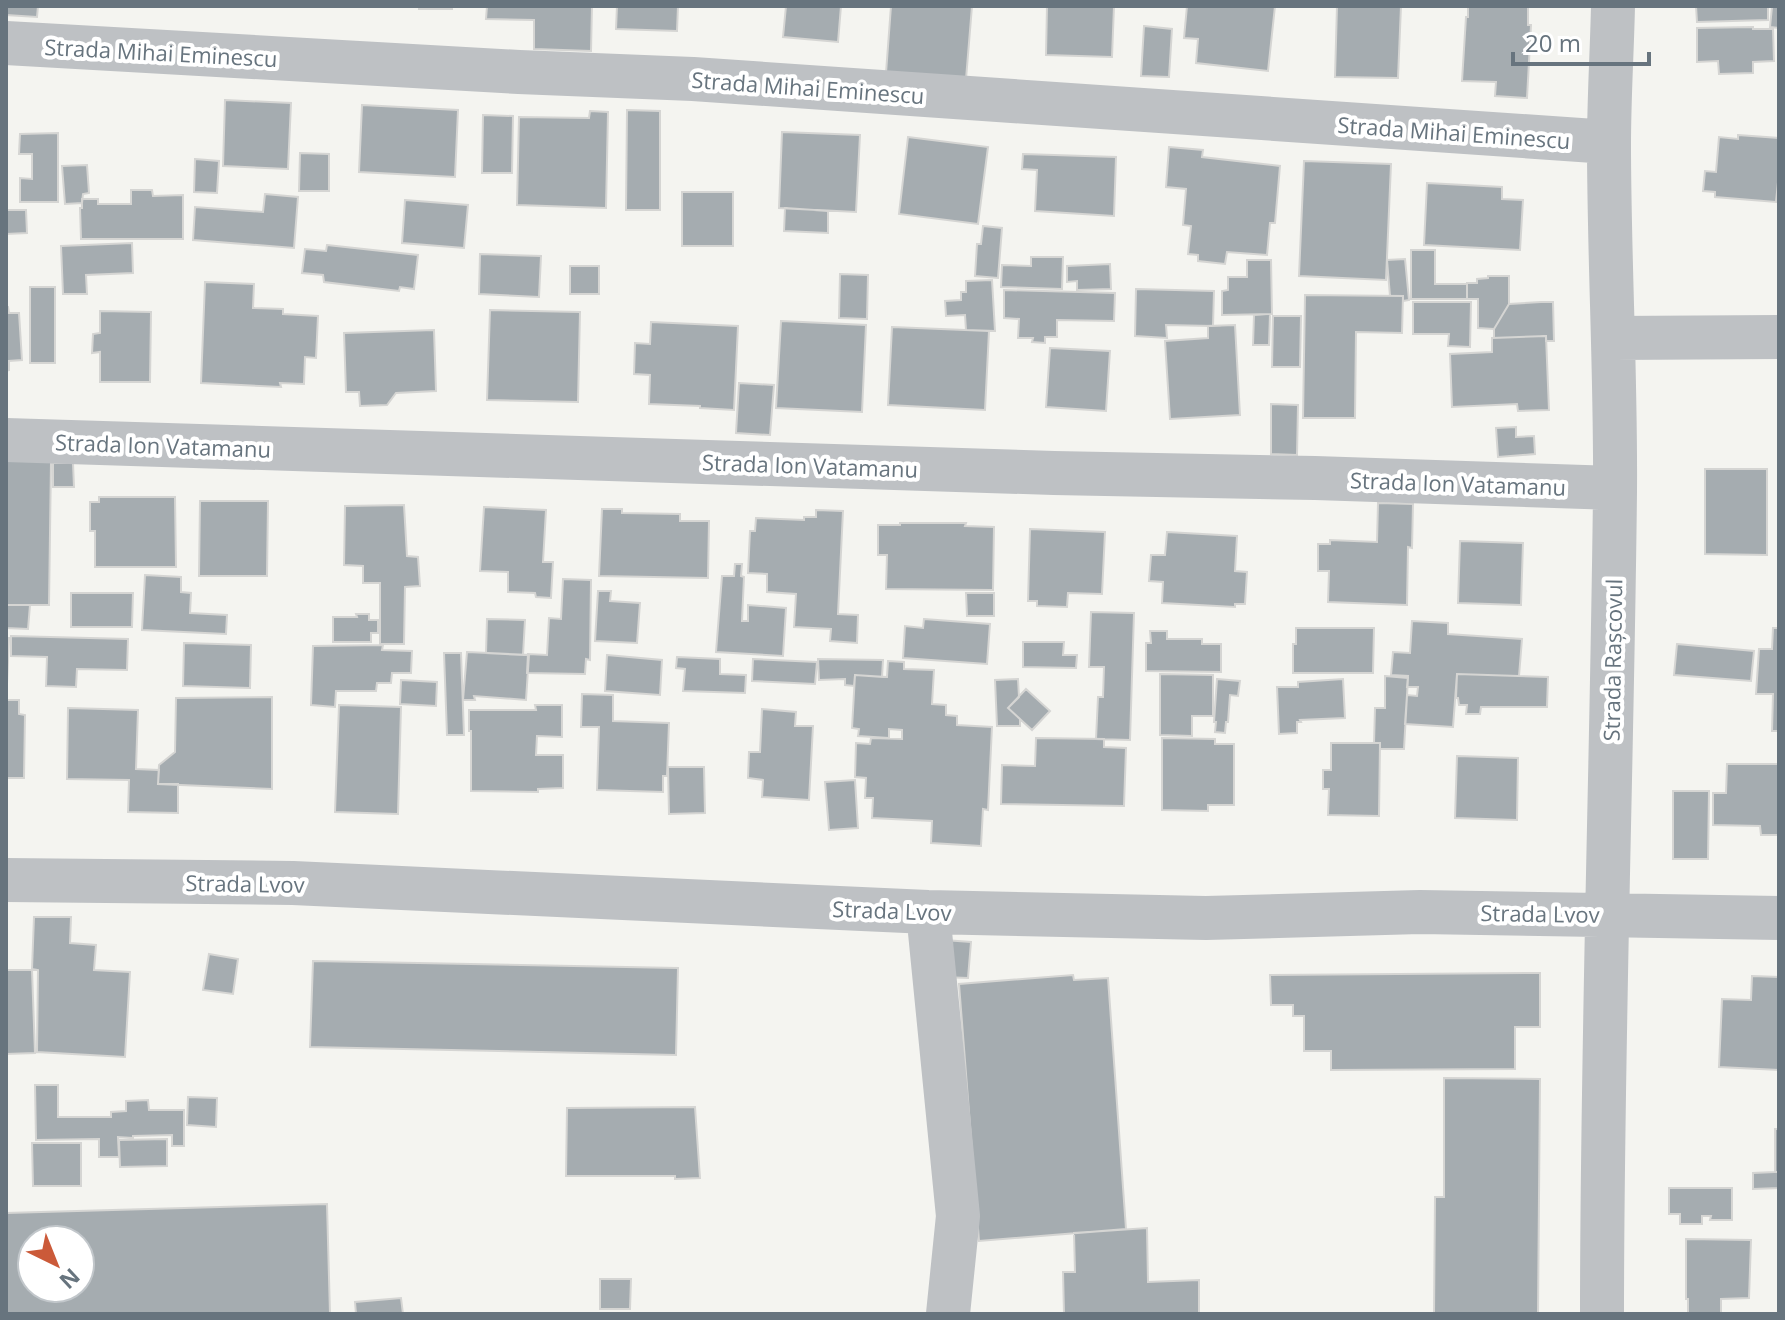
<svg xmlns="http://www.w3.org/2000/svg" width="1785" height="1320" font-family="'Open Sans',sans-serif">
	<rect width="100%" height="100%" fill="#f4f4f0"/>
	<path fill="#a5acb0" stroke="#d5d5d3" stroke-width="2" fill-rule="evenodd" d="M6,6H38L37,17L6,15Z
		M419,6H452V9H419Z
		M487,6H592L591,51L534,49V20L486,19Z
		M617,6H678L677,31L616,29Z
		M786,6H841L838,42L783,37Z
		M891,6H972L966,79L886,73Z
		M1047,6H1114L1112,57L1046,55Z
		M1187,6H1275L1268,71L1196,63L1198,39L1184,38Z
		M1337,6H1401L1398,78L1335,77Z
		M1468,6H1528V25H1531L1527,98L1495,96L1496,82L1462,81L1466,17H1468Z
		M1696,6H1768V20L1697,22Z
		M1772,7H1779V28L1770,27Z
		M1144,26L1172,29L1169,77L1141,76Z
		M1753,27V29H1773L1774,61L1753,62V73L1719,74L1718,61L1697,62V28Z
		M225,100L291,103L288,169L223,166Z
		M362,105L458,110L455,177L359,172Z
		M627,110L660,111V210H626Z
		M590,111L608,112L606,208L517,205L519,117L589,118Z
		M483,115L513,116L512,173H482Z
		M782,132L860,135L856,212L779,208Z
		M58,133V202H20V178L32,179V154H19L20,134Z
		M1738,135L1779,138V172L1776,202L1715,197V192L1703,191L1705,171L1716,172L1719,137L1738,139Z
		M908,137L988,147L978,224L899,214Z
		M1169,147L1203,150L1202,157L1280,166L1275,223H1270L1267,255L1227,252L1225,264L1198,261V255L1188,254L1191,226L1183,225L1186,189L1166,187Z
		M300,153L329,154V191H299Z
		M1023,154L1116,157L1114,216L1035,211L1037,170L1022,169Z
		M195,159L219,161L217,193L194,192Z
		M1304,161L1391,164L1386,280L1299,276Z
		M87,165L89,193L83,194L82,203L65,204L62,166Z
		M1427,183L1502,187V199L1523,200L1520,250L1424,245Z
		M131,190H152L153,196L183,195V239H81L80,208H82V199H98V204H131Z
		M682,192H733V246H682Z
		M265,194L298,197L294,248L193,240L195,207L263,212Z
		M405,200L468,205L464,248L402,243Z
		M785,208L828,211V233L784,231Z
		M6,210H26L27,233L6,234Z
		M983,226L1002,228L998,278L975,276L977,244H981Z
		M132,243L133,273L86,275L87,294H63L61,246Z
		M327,245L418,255L414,289L400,287L399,291L324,282L323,275L302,273L305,249L326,251Z
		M1411,250H1435V284H1467V299H1411Z
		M480,254L541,256L539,297L479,294Z
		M1031,257H1063L1062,289L1001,287L1002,265L1031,266Z
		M1405,259L1409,300L1403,301V296H1390L1387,260Z
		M1247,260H1271L1272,314L1222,315V291L1228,290V277H1247Z
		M1110,264L1111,289L1077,290V281L1067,282V266Z
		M570,266H599V294H570Z
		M840,274L868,275L867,319L839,318Z
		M1488,276H1509V304L1494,329L1478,328V299H1467V283H1477V279L1488,278Z
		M992,280L995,331L966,330L965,315L946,316L945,301L961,300V292H966V281Z
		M205,282L254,284L253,308L283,309V314L318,316L316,358L305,357L304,384L280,383L281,387L201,383Z
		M30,287H55V363H30Z
		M1136,289L1214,291L1213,326L1166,325L1167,338L1135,336Z
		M1004,290L1115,293L1114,321L1057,320V337H1045V343L1032,342L1033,338H1018L1019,319L1004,318Z
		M1305,295L1403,296L1402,333L1356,332L1355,418H1303Z
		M1413,302H1471L1470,347L1448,346L1449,334H1413Z
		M1541,302H1553L1554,341H1546V336L1494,338V329L1509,304Z
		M6,307H8L9,313H19L22,360L9,361V370L6,371Z
		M490,310L580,312L578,402L487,400Z
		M100,311L151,312L150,382H100V352L92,353L93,334L100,333Z
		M1270,314L1269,345H1253L1254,315Z
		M1273,316H1301L1300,367H1272Z
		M781,321L866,325L862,412L776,408Z
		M651,322L738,326L734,410L700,408V406L649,404L650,375L634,374L635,343L650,344Z
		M1235,325L1240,415L1170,419L1165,341L1208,338V326Z
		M892,327L989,331L985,410L888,405Z
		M434,330L436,391L396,393L387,405L360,406L359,392H346L344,333Z
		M1546,336L1549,410L1518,411L1517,404L1452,407L1450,354L1492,352V338Z
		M1050,348L1110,351L1106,411L1046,407Z
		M739,383L774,385L770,435L736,433Z
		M1271,404L1298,405L1297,455L1271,454Z
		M1516,427V437L1534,436L1535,454L1498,457L1496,428Z
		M6,460L51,461L49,605H6Z
		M53,463H73L74,487H53Z
		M1705,469H1767V555L1705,554Z
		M99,497H175L176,567H95V531H90V502H99Z
		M200,501H268L267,576H199Z
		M1378,503L1413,504L1412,548L1408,547L1407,605L1328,602L1329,571H1318V544H1330V540L1377,542Z
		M404,505L407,556L418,557L420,586L405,587L404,644H380V583H363V566L344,565L345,506Z
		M484,507L546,510L543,562H553L551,598L536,597L535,593L508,592V572L480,571Z
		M602,509H622V513L680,514V521H709L708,578L599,576Z
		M816,510L843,511L838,614L858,615L857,643L830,641L831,629L794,627L796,594L767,592V574L748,573L750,531H755L756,518L804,520V517H816Z
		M900,523H966L965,526L994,527L993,590L886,589L887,555H878V525H900Z
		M1030,529L1105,532L1102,594L1068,593L1067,607L1037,606V601H1028Z
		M1167,532L1237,536L1235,571L1247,572L1245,604H1235V607L1162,603L1163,582L1149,581L1151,555H1165Z
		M1460,541L1523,543L1521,605L1458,603Z
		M735,564H742L741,576L744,577L742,621H748V605L786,608L783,656L716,652L722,576H734Z
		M145,575L181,577V592L191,593L190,613L227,615L226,634L142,630Z
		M563,579L591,580L590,660L586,659L585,674L527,673L528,654L547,655L549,618L561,619Z
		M598,591H611L610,601L640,603L637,643L595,641Z
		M71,593H133L132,627H71Z
		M966,593H994V616H967Z
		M6,605H30L28,629L6,628Z
		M1091,612L1134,613L1130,740L1096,739L1098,697H1103L1104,667H1089Z
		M356,614H369V620H378V633H371V642H333V617H357Z
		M487,619L525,620L523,655L486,653Z
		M924,619L990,624L987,664L903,658L905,626L923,628Z
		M1412,621L1448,623V634L1522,639L1519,676L1457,674L1453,727L1405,724L1407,695L1417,696L1418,687H1407L1408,676L1391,675L1393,652L1410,653Z
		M1296,628H1374L1373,673H1293V644H1296Z
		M1773,628H1779V731H1772L1773,694H1756L1759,649H1772Z
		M1150,631H1167V639H1202V644H1221V672L1146,671V643H1151Z
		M11,636L128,639L127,670L77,669L76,687L46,686L47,657L11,656Z
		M6,638H9L7,684H6Z
		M1023,642H1064L1063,655H1077L1076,668L1023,667Z
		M184,643L251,645L250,688L183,686Z
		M1677,644L1754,651L1751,681L1674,675Z
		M383,645L382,650L412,651L411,673H392L391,683H377L376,691H336L335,707L311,705L313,646Z
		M467,652L529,655L526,700L474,696L475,700H463Z
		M444,653H461L464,735H447Z
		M607,655L662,660L660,695L605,691Z
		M677,657L720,659V674L746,675L745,693L683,691L685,669L676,668Z
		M753,659L817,662L815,684L752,681Z
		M818,659L883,660L882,677L855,675L854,686L845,685V679L819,680Z
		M888,661L904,662V669L934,670L932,704L946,705V715L957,716V725L992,727L988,810L983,809L981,846L931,843L932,821L872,818L873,798H865L866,778L855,777L856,743L870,744L871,738L902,739V730L889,729V738L858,736L859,729L852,728L855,675L887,677Z
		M1160,674L1213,675V716H1192V736L1160,735Z
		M1457,674L1548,677L1547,707H1481L1480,714H1466L1467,705H1459L1458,698H1456Z
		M1385,676L1408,678L1404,749H1380V743H1374L1375,708H1385Z
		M1018,679L1019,697L1008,708L1020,719V726H997L995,680Z
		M1217,679L1240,681L1238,696L1230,695L1228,722H1226L1225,733L1215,732L1216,722H1214Z
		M1343,679L1345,718L1300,720L1301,722H1297V733L1279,734L1277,687H1298V682Z
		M401,680L437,682L436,706L400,704Z
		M1026,689L1050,711L1032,730L1008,708Z
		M582,694L613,695V721L669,723L667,776H663V792L597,790L599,727H581Z
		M272,697V789L158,784L159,765L175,752L176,698Z
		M6,700H19V714L25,715L24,778H6Z
		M339,705L401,707L398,814L335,812Z
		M535,705H562V737L537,736L536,755H563V788L538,789V792L471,791V731H469V710H536Z
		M68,708L138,710L136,769L159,770L158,784H178V813L128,812L129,780L67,779Z
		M762,709L796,712L795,726H813L809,800L762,797L763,780L748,778L749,752H760Z
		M1036,738L1104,739V747L1126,748L1124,806L1001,804L1002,765L1035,766Z
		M1162,738L1215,739V744H1234V805H1208V811L1162,810Z
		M1331,743H1380L1379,816L1328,815L1329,789H1323V770H1331Z
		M1457,756L1518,758L1517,820L1455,818Z
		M1727,764H1779L1778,835H1761L1760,826L1713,825V793H1726Z
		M668,767H704L705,813L669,814Z
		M855,780L858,828L829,830L825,782Z
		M1673,791H1709L1708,859H1673Z
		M34,917H71L70,943L96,945L94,970L130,972L125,1057L37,1052L38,970L32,969Z
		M944,940L971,942L968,978L942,977Z
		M209,954L238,959L233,994L203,990Z
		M313,961L678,968L676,1055L310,1047Z
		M6,970H32L35,1053L6,1054Z
		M1540,973V1027H1515V1069L1331,1070V1051H1304V1016H1293V1005H1271L1270,975Z
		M1073,975L1074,980L1108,978L1126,1229L979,1241L959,984Z
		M1752,976L1779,977V1070L1719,1067L1722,999L1751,1000Z
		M1444,1078L1540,1079L1538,1314H1434L1435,1197H1444Z
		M35,1085H58V1117H111V1112L126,1111V1101L148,1100L149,1110H184V1146H172V1135L133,1136V1138L118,1137L119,1157H99V1139L36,1140Z
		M188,1097L217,1098L216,1127L187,1125Z
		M695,1107L700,1178L675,1179V1176H566L567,1108Z
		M1775,1129H1779V1172H1775Z
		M167,1139V1166L120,1167L119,1140Z
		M32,1143H81V1186H33Z
		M1775,1172H1779V1188L1753,1189V1173Z
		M1669,1188H1732V1220H1710L1711,1216H1702V1224H1680V1214H1669Z
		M327,1204L330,1314H6V1213ZM32,1240H80V1288H32Z
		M1147,1228L1148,1282L1199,1280V1314H1064L1063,1272H1075L1074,1233Z
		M1686,1239L1751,1240L1749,1298L1721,1299V1314H1688V1299H1686Z
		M600,1279H631L630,1309H600Z
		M401,1298L403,1314H356L355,1302Z"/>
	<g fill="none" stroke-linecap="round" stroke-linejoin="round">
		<path stroke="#bec1c4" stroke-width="44" d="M6,43L519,72L693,79L1609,142
			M1614,338L1779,337
			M6,440L1054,473L1315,478L1615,488
			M6,880L293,883L928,912L1206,918L1420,912L1779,918
			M928,912L958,1216L948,1314
			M1602,1314C1602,1040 1612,766 1615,492C1616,376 1609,260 1609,144C1609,98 1612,52 1613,6"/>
	</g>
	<g text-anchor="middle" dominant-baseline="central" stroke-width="8" stroke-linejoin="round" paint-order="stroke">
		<g font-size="22" fill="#67747e" stroke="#fff">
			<text transform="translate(161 52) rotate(3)">Strada Mihai Eminescu</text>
			<text transform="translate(808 87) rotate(4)">Strada Mihai Eminescu</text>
			<text transform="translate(1454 132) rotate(4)">Strada Mihai Eminescu</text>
			<text transform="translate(163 445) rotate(2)">Strada Ion Vatamanu</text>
			<text transform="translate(810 465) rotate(2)">Strada Ion Vatamanu</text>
			<text transform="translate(1458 483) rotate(2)">Strada Ion Vatamanu</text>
			<text transform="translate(1612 660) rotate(-89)">Strada Rașcovul</text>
			<text transform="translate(245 883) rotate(1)">Strada Lvov</text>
			<text transform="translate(892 910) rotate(2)">Strada Lvov</text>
			<text transform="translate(1540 913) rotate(1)">Strada Lvov</text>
		</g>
	</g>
	<rect width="1785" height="1320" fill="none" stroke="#67747e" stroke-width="16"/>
	<g transform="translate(56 1264) rotate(137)"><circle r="38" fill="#ffffff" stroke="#c2c7cb" stroke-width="2"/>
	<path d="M0-6L14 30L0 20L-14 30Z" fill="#cb5a39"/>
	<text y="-12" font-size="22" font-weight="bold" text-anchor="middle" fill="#67747e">N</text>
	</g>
	<path d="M1513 52v12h136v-12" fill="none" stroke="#67747e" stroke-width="4"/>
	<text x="1525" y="52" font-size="24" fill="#67747e" stroke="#ffffff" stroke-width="6" paint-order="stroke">20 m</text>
</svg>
